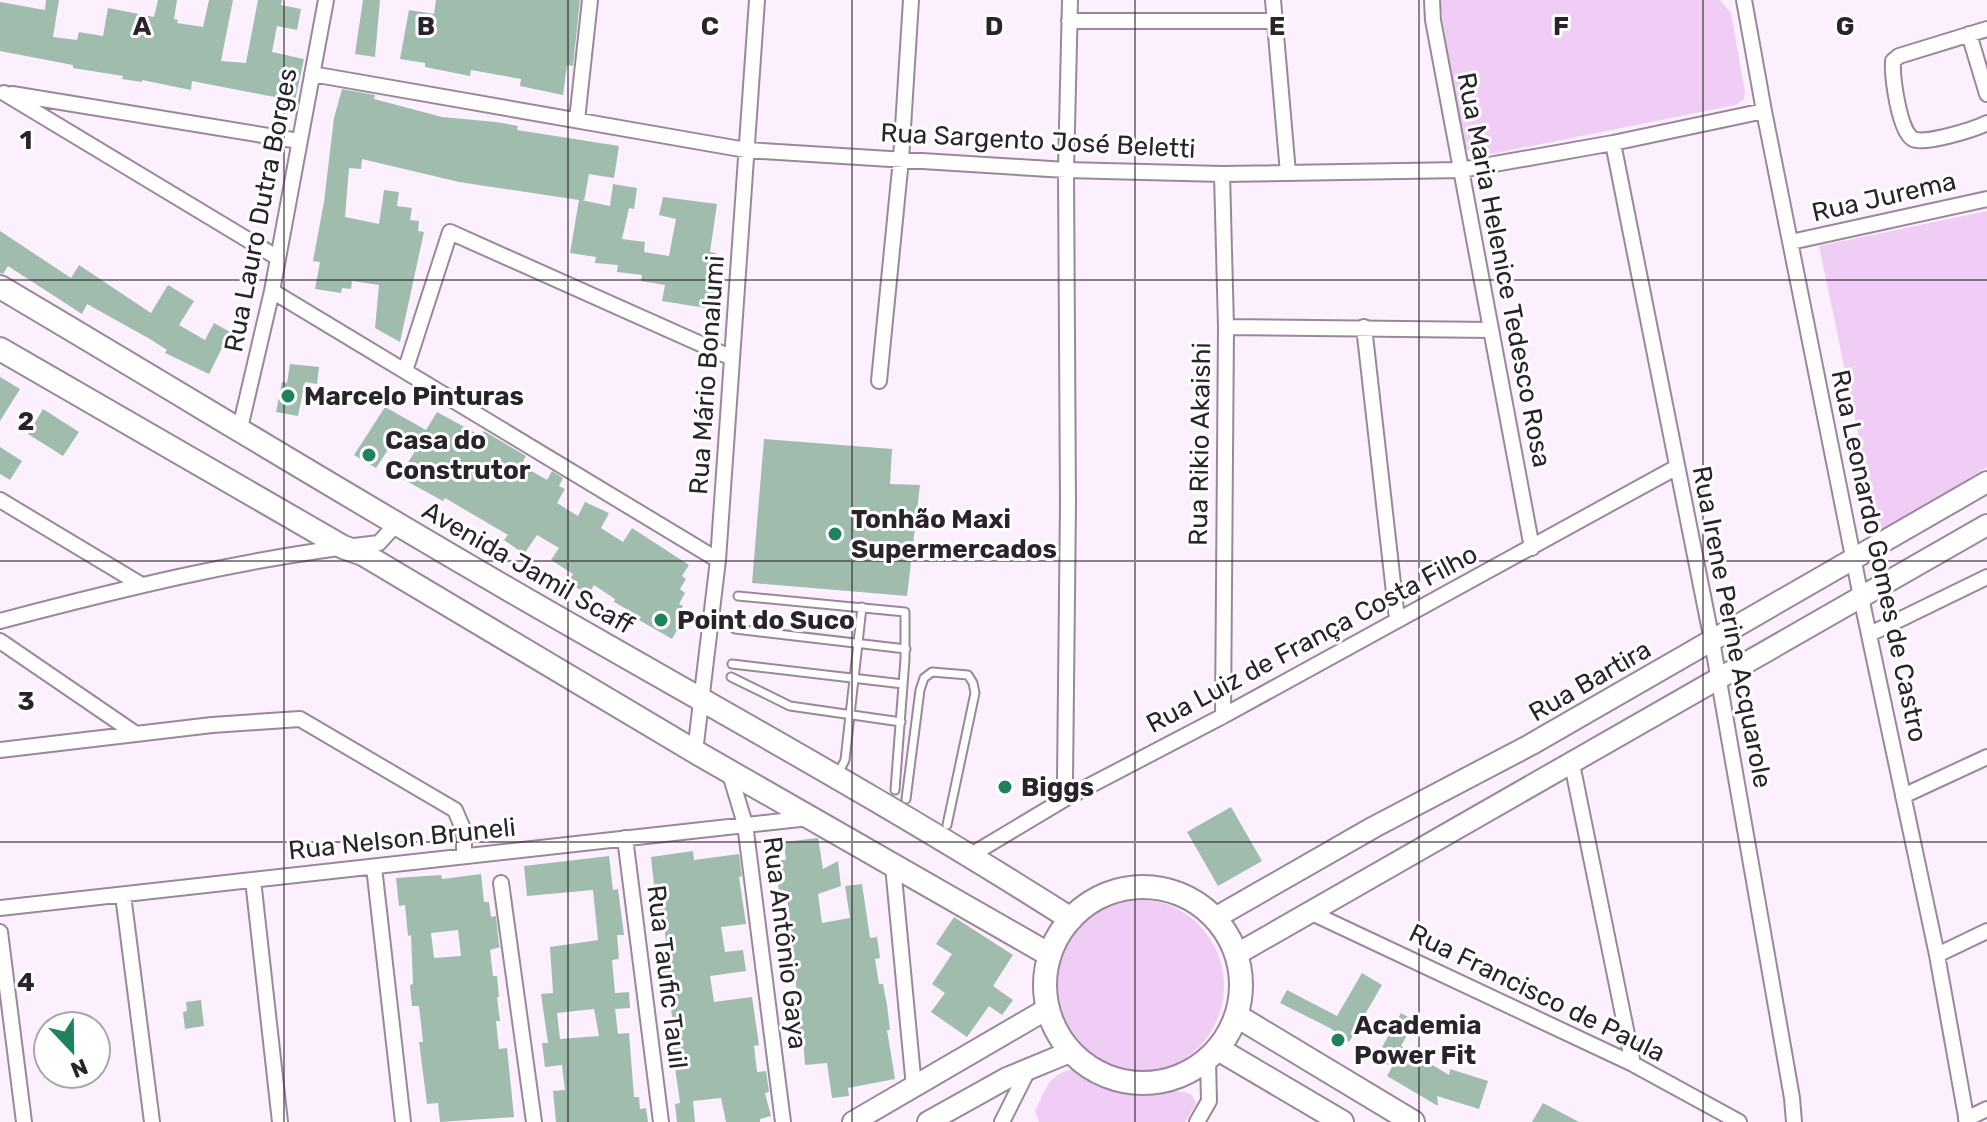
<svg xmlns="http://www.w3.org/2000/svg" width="1987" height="1122" font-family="Rubik,sans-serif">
	<rect width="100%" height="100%" fill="#fcf0fe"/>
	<path fill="#f0cdf5" d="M1440,0H1720L1731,13L1745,92L1744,99L1736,105L1481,156L1474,155L1462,145Z
		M1987,211V467L1879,533L1819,246Z
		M1050 986a87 87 0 1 1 174 0a87 87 0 1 1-174 0Z
		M1076,1068C1092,1076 1110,1088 1129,1091C1148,1093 1176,1087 1192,1095L1196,1104L1185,1122H1039L1035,1111C1047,1087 1048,1074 1076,1068Z"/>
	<path fill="#9fbcad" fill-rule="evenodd" d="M46,0H59L53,37L77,40L79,32L103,36L108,8L154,17L158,0H177L174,19L178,20L177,23L203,27L209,0H233L221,61L246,63L258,0H282L281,5L301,9L297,30L277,26L272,52L304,59L295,101L192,81L191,90L142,80V82L122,79L123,76L73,68V65L0,51V2L45,10Z
		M363,0H380L375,57L355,54Z
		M436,0H580L573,66L567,65L563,95L520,86L521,79L471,70L470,76L425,67V63L400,59L409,10L434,14Z
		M342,89L375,95L374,99L442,117L496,122L518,126L517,130L619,146L614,178L589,174L584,201L581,200L610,206L613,184L637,188L634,209L629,208L622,239L645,242L644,252L669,256L676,219L659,215L663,197L717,204L710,252L716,253L710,275L717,276L712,309L662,301L665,285L641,281L642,275L617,272L618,265L595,263L596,257L570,253L579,200L459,182L362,159L361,169L349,168L345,217L379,224L384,190L399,192L397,206L412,208L410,220L419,221L418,231L424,232L400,342L375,328L379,285L352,281L351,289L342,288L341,293L315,289L320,262L313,261L324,202L334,118Z
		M0,231L71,278L79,265L151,313L168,285L194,301L179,325L205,340L214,323L230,332L209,374L165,353L167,350L150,339L87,304L82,314L8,266L3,274L0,273Z
		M290,364L319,367L317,384L305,382L298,416L276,412L282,382L287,383Z
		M0,377L20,389L0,421Z
		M385,407L426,430L437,412L481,436L484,431L526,456L521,465L547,480L552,471L563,478L559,486L565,489L557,503L578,516L585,502L609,513L601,528L623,542L632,528L689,565L682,576L686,579L680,589L685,593L679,604L683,606L677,617L683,620L672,639L639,620L641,617L614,602L615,599L594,585L588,595L568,582L573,574L551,560L559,548L537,535L524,554L504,540L508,535L445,498L443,501L399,477L417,448L397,436L376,468L354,455Z
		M43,409L79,432L63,456L28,434Z
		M764,439L892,449L890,484L920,485L907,596L752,583Z
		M0,447L22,461L10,480L0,474Z
		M1231,807L1262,861L1218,886L1187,832Z
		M818,838L823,869L838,861L841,886L818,894L822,923L850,918L845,886L862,884L870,938L877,937L880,958L875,959L879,984H883L887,1005L890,1030H887L895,1079L848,1088L849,1096L832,1098L827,1063L805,1065L803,1038H798L796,1016L790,1017V994H797L794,966L787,967L785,922H790L787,896L779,897L778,881H782L781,860H786L784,842Z
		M693,851L694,860L739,854L742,876L739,877L746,924L721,927L725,952L743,950L746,971L710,976L714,1002L752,997L759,1045L754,1046L757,1072L766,1071L769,1092L765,1093L771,1116L760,1119V1122H726L721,1098L693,1101L695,1122H677L675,1104L680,1103L670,1032H674L667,976L659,977L657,958L668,957L662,911L657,912L651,857Z
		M609,856L613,890L618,889L624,935H617L619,959L612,960L615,993L629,992L630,1008L615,1009L618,1034L629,1033L634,1097H639L640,1109L646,1108L648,1122H556L553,1091L565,1090L562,1065L545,1067L542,1043H548L541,994L553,993L550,947L598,940L593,890L527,896L524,866ZM594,1009L599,1036L560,1039L557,1013Z
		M481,874L484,902H489L491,917L496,916L499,945L500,947L490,950L493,976H497L499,997H497L500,1021H496L499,1049L507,1048L514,1117L440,1122L438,1103L427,1104L419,1042H423L419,1006H412L410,985L413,984L411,935L408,936L405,905L399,906L396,878L441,875L442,879ZM458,930L461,956L434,958L431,933Z
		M954,917L1013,955L993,986L1013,1000L1002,1015L989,1006L967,1037L931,1012L945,993L932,984L952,954L936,944Z
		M1362,973L1382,985L1349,1042L1330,1028L1280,1003L1287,990L1337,1016Z
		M201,1000L204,1026L185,1029L183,1012L187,1011L186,1002Z
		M1401,1013L1415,1021L1401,1046L1449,1075L1450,1069L1488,1081L1479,1109L1437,1096L1438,1106L1387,1076L1392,1067L1376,1058Z
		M1543,1103L1579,1122H1532Z"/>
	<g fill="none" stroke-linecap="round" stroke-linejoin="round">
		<g stroke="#9a879c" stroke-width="11">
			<path id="lane" d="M738,596L905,612V659L895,790
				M735,629L906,649
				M732,664L903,684
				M731,677L790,706L901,722
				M837,776L845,760L862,607
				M906,799L920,690L924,678L932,672L968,675L973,683L975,693L947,825"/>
		</g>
		<g stroke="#9a879c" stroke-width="18">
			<path id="street" d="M1273,0L1288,173
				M1432,0L1433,20L1532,548
				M1744,0L1764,111L1861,597L1937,955L1967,1122
				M1069,21H1274
				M1987,29L1899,56L1893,61C1892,77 1899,131 1913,139C1925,145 1975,129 1987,123
				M1969,34L1987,94
				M312,74L746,150L1066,170L1222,174L1461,170L1613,143L1764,111
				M4,93L278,258
				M12,94L299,141
				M577,120L590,0
				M1613,143L1712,641L1792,1098L1794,1122
				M1222,174L1226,327L1223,716
				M1791,242L1987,199
				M272,291L718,560
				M1226,327L1491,330
				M1364,327L1397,619
				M405,371L450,232L732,358
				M879,381L901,159L911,0
				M240,428L272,291L326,0
				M0,500L140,584
				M0,621C125,588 251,557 379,543L396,524
				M1870,634L1987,577
				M0,641L136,734
				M0,750L212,725L300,719L455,810L464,831V856
				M695,752L718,560L757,0
				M1572,764L1633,1064
				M729,771L745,824L783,1122
				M1903,796L1987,757
				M1068,797L1065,780L1068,503L1066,170L1070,0
				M625,838L661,1122
				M971,855L1068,797L1223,716L1677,467
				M893,866L914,1087
				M374,867L403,1122
				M253,880L280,1122
				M501,883L534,1122
				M123,895L152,1122
				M0,908L809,818
				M1312,913L1633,1064L1739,1122
				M0,932L24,1122
				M1937,955L1987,931
				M1966,1119L1987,1109
				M1002,1122L1029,1068
				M1197,1122L1209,1101L1208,1061"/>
		</g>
		<g stroke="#9a879c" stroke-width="24">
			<path id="secondary" d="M1215,918L1374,827L1530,745L1987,482
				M1237,954L1987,525
				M853,1122L1047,1009
				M928,1122L1007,1078L1070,1052"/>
		</g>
		<g stroke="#9a879c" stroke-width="26">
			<path id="primary" d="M0,287C176,391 350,498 527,600C709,705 894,806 1071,919
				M0,349L343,547L363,554L699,754L1050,955
				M1045 985a98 98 0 1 1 196 0a98 98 0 1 1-196 0Z
				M1237,1016L1413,1122
				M1218,1049L1342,1122"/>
		</g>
		<use href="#lane" stroke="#fff" stroke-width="7"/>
		<use href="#street" stroke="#fff" stroke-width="14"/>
		<use href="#secondary" stroke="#fff" stroke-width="20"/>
		<use href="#primary" stroke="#fff" stroke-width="22"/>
	</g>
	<path fill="none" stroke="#2b232c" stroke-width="2" stroke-opacity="0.55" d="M284,0V1122M568,0V1122M852,0V1122M1135,0V1122M1419,0V1122M1703,0V1122M0,280H1987M0,561H1987M0,842H1987"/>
	<g fill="#1e835d" stroke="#fff" stroke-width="3">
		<circle cx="288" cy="396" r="8"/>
		<circle cx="369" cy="455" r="8"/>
		<circle cx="835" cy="534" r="8"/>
		<circle cx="661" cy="620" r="8"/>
		<circle cx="1005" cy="787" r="8"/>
		<circle cx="1338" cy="1040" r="8"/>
	</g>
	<g text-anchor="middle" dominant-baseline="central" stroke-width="6" stroke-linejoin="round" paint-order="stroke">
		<g font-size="26" fill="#2b232c" stroke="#fff">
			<text transform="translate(1038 141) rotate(3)">Rua Sargento José Beletti</text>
			<text transform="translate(1884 197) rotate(-13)">Rua Jurema</text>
			<text transform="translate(261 210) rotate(-79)">Rua Lauro Dutra Borges</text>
			<text transform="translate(1504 270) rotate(79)">Rua Maria Helenice Tedesco Rosa</text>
			<text transform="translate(707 375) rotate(-86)">Rua Mário Bonalumi</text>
			<text transform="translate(1200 444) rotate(-89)">Rua Rikio Akaishi</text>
			<text transform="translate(1879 556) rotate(78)">Rua Leonardo Gomes de Castro</text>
			<text transform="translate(528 568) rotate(30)">Avenida Jamil Scaff</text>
			<text transform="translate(1732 627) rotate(79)">Rua Irene Perine Acquarole</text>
			<text transform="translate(1312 639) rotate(-28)">Rua Luiz de França Costa Filho</text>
			<text transform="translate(1590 681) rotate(-30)">Rua Bartira</text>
			<text transform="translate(402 839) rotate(-6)">Rua Nelson Bruneli</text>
			<text transform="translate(785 943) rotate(83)">Rua Antônio Gaya</text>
			<text transform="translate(667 977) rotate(83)">Rua Taufic Tauil</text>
			<text transform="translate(1537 993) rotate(26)">Rua Francisco de Paula</text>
		</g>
		<g font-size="26" font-weight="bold" fill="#2b232c" stroke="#fff" text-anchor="start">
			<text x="304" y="396">Marcelo Pinturas</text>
			<text x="385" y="440">Casa do<tspan x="385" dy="30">Construtor</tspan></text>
			<text x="851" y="519">Tonhão Maxi<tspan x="851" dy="30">Supermercados</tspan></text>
			<text x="677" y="620">Point do Suco</text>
			<text x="1021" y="787">Biggs</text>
			<text x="1354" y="1025">Academia<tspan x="1354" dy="30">Power Fit</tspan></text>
		</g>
	</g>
	<g font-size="26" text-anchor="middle" font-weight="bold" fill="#2b232c" stroke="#fff" stroke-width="6" stroke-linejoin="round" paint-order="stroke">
		<text x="142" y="35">A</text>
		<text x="426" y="35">B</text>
		<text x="710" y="35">C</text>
		<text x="994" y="35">D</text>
		<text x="1277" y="35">E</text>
		<text x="1561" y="35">F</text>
		<text x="1845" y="35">G</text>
		<text x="26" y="149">1</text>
		<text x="26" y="430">2</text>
		<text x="26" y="710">3</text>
		<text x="26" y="991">4</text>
	</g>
	<g transform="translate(72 1050) rotate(158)"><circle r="38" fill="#ffffff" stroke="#aaa7ab" stroke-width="2"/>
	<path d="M0-6L14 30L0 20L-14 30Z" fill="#1e835d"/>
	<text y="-12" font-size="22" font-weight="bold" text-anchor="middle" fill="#2b232c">N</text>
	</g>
</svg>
